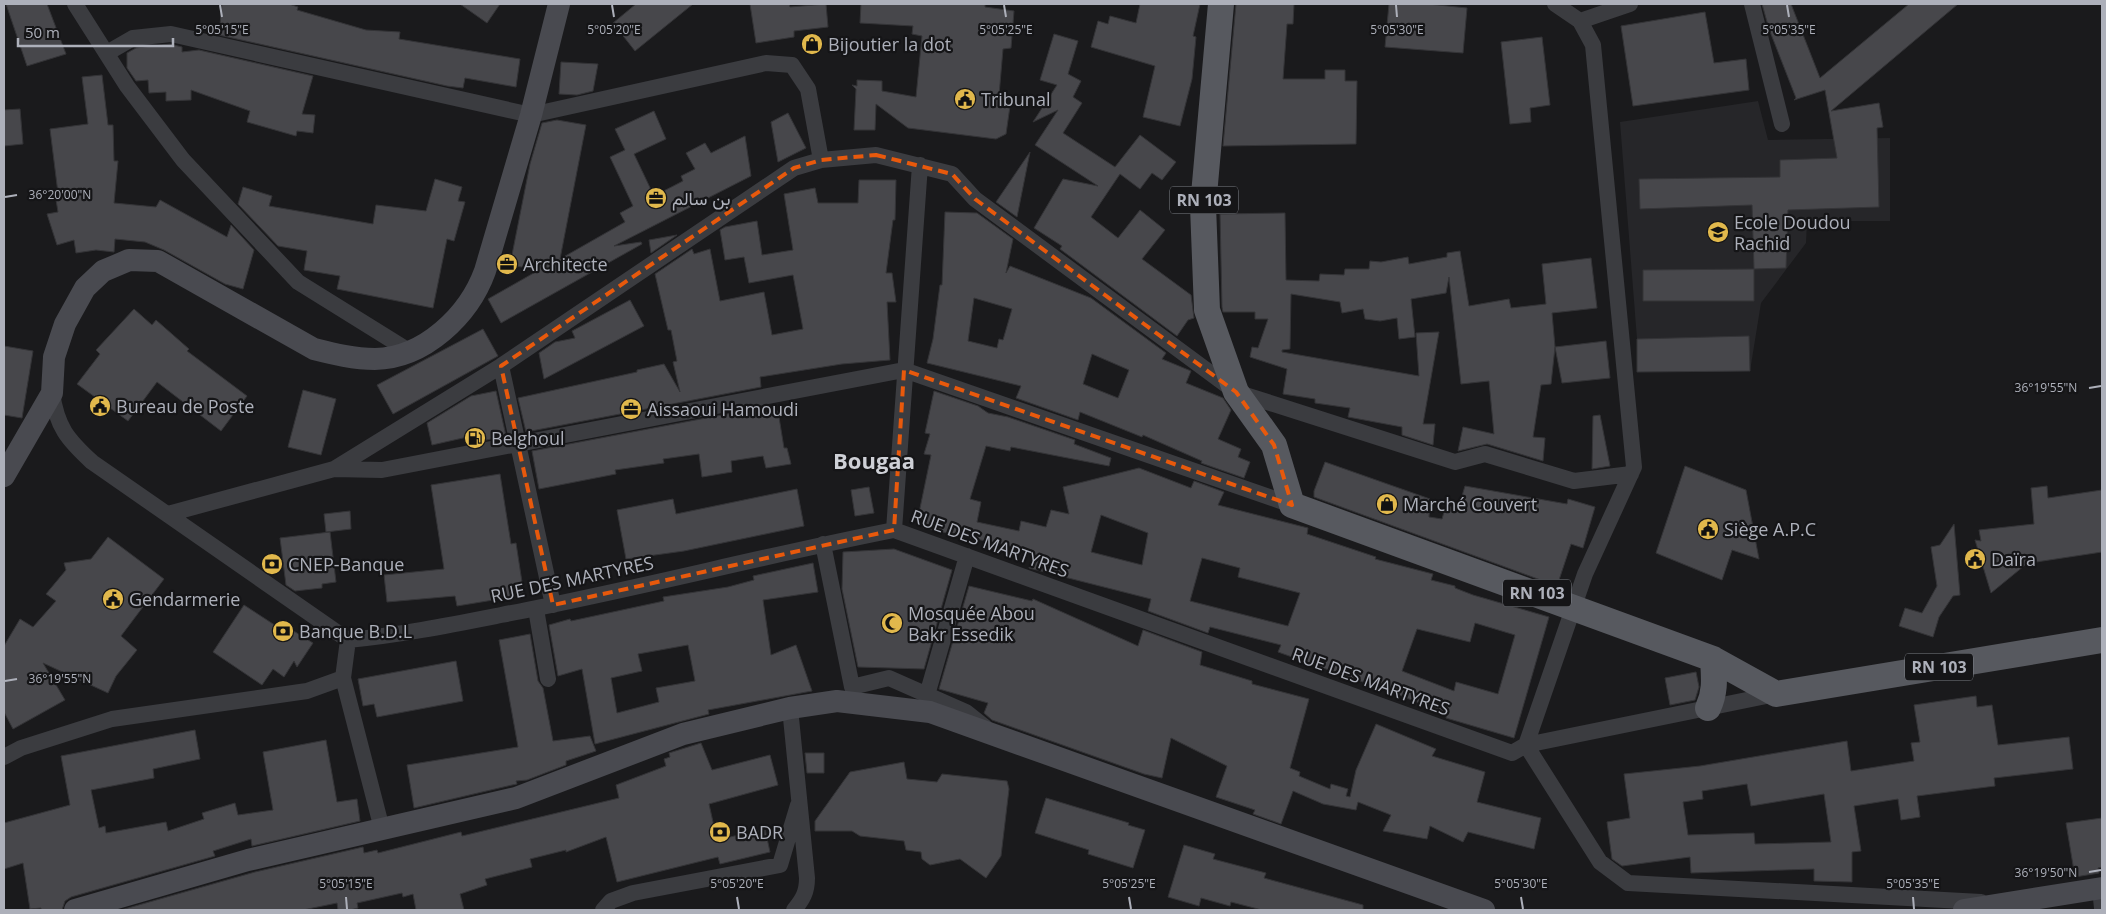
<svg xmlns="http://www.w3.org/2000/svg" width="2106" height="914" font-family="'Open Sans',Vazirmatn,sans-serif">
	<rect width="100%" height="100%" fill="#1a1a1c"/>
	<path fill="#262629" d="M1758,101L1768,140L1890,138V221H1807L1806,243L1761,303L1750,371L1637,372V339L1620,122Z"/>
	<path fill="#47474b" stroke="#343437" fill-rule="evenodd" d="M6,4H47L66,54L27,66Z
		M222,4H289L298,7L297,10L366,30L400,32L399,39L520,59L516,87L465,78L463,88L447,86L219,35Z
		M460,4H500L487,23Z
		M636,4H693L635,51L613,23Z
		M750,4H789L790,7L826,4L828,27L794,31V37L756,43Z
		M861,4H985V7L1014,11L1011,48L1003,49L998,107L1010,106L1006,134L996,139L908,128L876,104L875,130H854L856,89L852,85L857,86V80L882,81V91L916,97L922,36L912,34L913,26L860,23Z
		M1140,4H1200L1193,36L1196,37L1192,79L1180,126L1143,117L1155,66L1091,47L1098,21L1108,24L1110,16L1136,23Z
		M1236,4H1294L1293,24H1287L1283,79H1325V70H1345V81H1357L1356,144L1223,146Z
		M1389,4H1428L1467,8L1463,53L1385,47Z
		M1762,4H1791L1820,78L1909,4H1958L1831,111L1879,103L1883,127L1877,128L1879,207L1788,210L1786,268L1754,269L1752,205L1640,209L1639,179L1780,177V160L1837,158L1825,90L1794,100L1796,98L1769,29Z
		M1705,12L1714,63L1746,59L1749,90L1633,106L1621,26Z
		M1054,34L1078,41L1068,74L1081,81L1073,97L1082,103L1063,133L1115,167L1140,135L1176,162L1162,180L1152,173L1140,189L1120,174L1091,217L1118,238L1140,210L1165,230L1142,259L1191,295L1194,318L1188,320L1177,336L1060,249L1062,246L1034,228L1063,179L1098,186L1035,145L1058,110L1033,122L1057,85L1040,80Z
		M1542,37L1550,105L1530,108L1531,122L1510,124L1501,42Z
		M170,44L182,47V52L199,50L313,76L302,114L315,115L313,133L297,131L296,136L247,122L250,111L191,90V100L166,101V92L149,93L148,80L136,81L127,68V53L136,48Z
		M561,62L598,64L593,91L577,95L559,94Z
		M102,75L108,125H113L114,161H118L114,203L156,207L160,200L227,237L231,225L254,250L243,289L225,284L164,250L145,242L115,239L114,252L96,250L76,253L74,240L57,245L47,214L58,212L55,193H58L50,129L88,124L82,77Z
		M20,109L23,144L4,146V110Z
		M654,111L666,139L634,154L654,196L683,181L681,176L695,169L686,153L705,143L711,153L745,136L751,176L614,246L641,242L642,244L501,323L488,299L539,270L510,265L530,164L542,123L557,120L586,125L560,259L625,222L620,213L633,206L610,157L625,150L615,129Z
		M788,113L806,148L778,162L771,122Z
		M1030,152L1017,217L996,202Z
		M435,179L462,187L458,201L465,202L454,241L447,239L433,308L337,289L340,276L304,270L307,251L278,246L238,204L243,187L272,196L269,206L373,224L376,205L426,211Z
		M859,180H896L895,220H893L886,273H892L896,302H887L890,360L842,364L760,377L761,387L526,432L518,398L637,372V370L664,364L680,392L673,362L677,361L671,330H668L655,274L692,249L694,254L710,249L720,301L764,292L772,335L803,329L793,275L749,283L744,257L725,260L720,230L725,227L757,221L762,255L793,250L784,194L815,188L818,203H858Z
		M945,212L977,213L1013,239L1006,273L1010,266L1091,298L1166,353L1162,359L1191,371L1186,383L1223,398L1231,410L1218,439L1241,449L1238,457L1250,462L1244,478L1201,463L1202,461L1143,435L1142,437L1080,412L1078,420L1016,398L1021,386L927,363L933,339L940,285H942ZM974,298L1012,309L1003,340L999,339L997,348L968,341ZM1092,354L1129,370L1118,398L1083,384Z
		M1285,213L1286,280L1319,281L1320,274L1344,275L1345,269H1369L1370,261L1381,262L1408,257L1409,264L1447,257V253L1460,251L1469,306L1509,299L1511,308L1546,304L1542,264L1591,258L1597,308L1552,313L1555,347L1606,341L1610,378L1562,383L1555,347L1551,384L1541,385L1533,437L1545,438L1543,461L1487,444L1458,451L1463,427L1494,434L1489,381L1461,384L1449,277L1446,293L1411,299L1415,337L1399,339L1397,318L1380,321L1365,319L1363,309L1342,313L1340,302L1291,294L1290,349L1282,350V352L1419,376L1416,333L1439,332L1423,424H1435L1433,445L1402,435V427L1348,417L1350,408L1315,403V399L1283,394L1287,369L1250,357L1252,347L1258,348L1268,319H1255V312H1223L1222,307L1220,214Z
		M677,235L651,253L649,240Z
		M1754,269V301H1643V270Z
		M630,300L644,326L544,379L539,353L555,342L575,338L572,331Z
		M134,309L152,325L156,320L189,349L187,351L247,396L221,431L157,382L128,421L77,384L100,354L96,350Z
		M483,329L498,356L393,414L377,385Z
		M1749,336L1750,371L1637,372V339Z
		M4,346L33,351L22,418L4,415Z
		M303,390L336,399L321,455L288,447Z
		M496,391L506,436L486,440L485,433L432,445L427,423L471,396Z
		M934,391L978,406L988,413L1008,417L1075,440L1074,444L1111,458L1109,466L1011,447L1010,451L986,446L970,499L981,502L977,522L1019,531L1021,521L1046,527L1051,510L1069,514L1063,487L1139,468L1191,488L1194,481L1224,492L1218,505L1308,528L1307,534L1376,557L1375,559L1433,574L1431,580L1455,586V588L1473,595L1549,617L1514,738L1446,718L1447,714L1394,693L1278,652L1281,645L1210,627L1208,633L1148,611L1151,599L1029,568L1034,551L923,528L926,514L919,513L931,455L924,454L930,434L925,433ZM1101,515L1148,533L1142,565L1091,552ZM1202,558L1240,568L1238,577L1300,593L1288,626L1190,601ZM1475,623L1515,635L1498,694L1456,682L1454,691L1402,671L1417,629L1470,642Z
		M764,407L765,413L778,411L784,448H787L791,464L766,468L763,456L731,461L732,472L702,477L699,454L663,459L664,463L615,470L616,474L539,489L532,451Z
		M1600,415L1610,466L1592,469L1593,416Z
		M1325,462L1430,499L1429,517L1442,519L1446,505L1458,509L1465,486L1567,504L1568,499L1595,507L1583,548L1571,544L1557,586L1314,497V491Z
		M1685,466L1746,490L1759,559L1732,550L1722,580L1656,553Z
		M500,474L511,544L516,543L524,595L457,606L455,596L387,602L384,575L444,569L431,485Z
		M2047,486L2048,498L2102,490V552L2036,562L2035,557L1991,593L1975,540L1981,541L1979,530L2034,524L2031,488Z
		M869,487L874,513L855,516L851,490Z
		M797,489L804,526L684,551L626,559L617,510L673,499L676,514Z
		M350,511L351,529L326,532L324,514Z
		M1954,524L1960,595L1953,596L1939,617L1933,637L1899,626L1905,608L1922,613L1937,586L1931,547L1940,545Z
		M330,532L336,582L322,584V588L295,591L286,585L280,538Z
		M108,537L164,579L121,636L137,650L116,676L108,693L43,663L65,700L13,729L4,712V646L20,619L33,627L56,601L46,594L66,570L64,563L91,559Z
		M894,549L952,570L924,669L858,667L842,589L843,552Z
		M813,563L818,592L763,600L771,655L796,645L812,691L708,710L709,714L595,744L582,669L558,676L549,625L570,619L571,621L664,601L663,597L728,587L754,580L753,576ZM688,645L695,681L656,688L659,702L617,713L611,678L642,671L638,654Z
		M969,586L1032,601L1033,599L1138,646L1143,630L1202,652L1200,665L1252,681V684L1309,699L1290,768L1300,772L1299,776L1330,789L1331,784L1348,789L1346,796L1350,797L1356,770L1376,724L1436,749L1432,756L1485,772L1477,802L1541,818L1534,849L1468,832L1463,842L1430,826L1427,839L1383,831L1391,815L1358,802L1356,810L1323,804L1293,791L1281,824L1253,814L1255,810L1216,797L1227,766L1171,738L1162,778L1144,774L992,720L984,713L988,703L939,689Z
		M244,605L293,637L292,630L313,643L297,667L294,661L284,677L273,669L262,685L213,652Z
		M530,634L538,681L543,688L553,741L590,736L596,751L566,761V765L527,780L516,781L517,784L512,785L414,808L407,765L518,747L499,640Z
		M456,661L463,701L377,717L374,704L363,706L358,679Z
		M1696,672L1699,687L1695,700L1670,705L1665,678Z
		M1976,696L1977,707L1992,705L1998,745L2069,737L2073,769L1994,778L1995,786L1917,796L1920,817L1901,820L1898,799L1854,806L1861,851L1852,852V882L1814,881V869L1691,873L1690,857L1622,866L1612,859L1607,822L1630,818L1624,774L1700,766L1847,741L1851,771L1914,761L1911,743L1920,742L1914,705ZM1747,784L1751,806L1824,794L1831,842L1755,844L1754,833L1688,835L1683,802L1703,799L1702,791Z
		M195,730L200,759L153,769L154,778L91,790L99,828L105,826L106,833L166,822L168,831L204,819L202,813L235,803L238,815L273,810L263,752L326,740L337,802L357,799L360,821L252,846L251,839L213,851L215,856L71,897L65,901L62,910H41V908L30,909L23,863L4,869V823L70,805L61,756Z
		M701,743L712,770L770,755L778,785L709,804L717,840L765,829L770,852L720,864L718,857L617,882L606,837L566,852V850L530,859L532,867L485,879L487,885L460,894L464,910H416L413,894L403,897L402,893L357,903L358,908L350,910H338L337,903L303,910H121L255,872L363,847L364,853L377,850L378,853L461,832L462,836L619,798L616,785L666,766L664,759L670,757L669,753Z
		M805,753H824V773H807Z
		M904,762L907,779L937,782L942,774L1007,781L1009,789L1001,856L986,878L960,859L930,865L922,859L921,852L906,850L904,841L860,836L852,831H815V821L850,772Z
		M1046,798L1129,823L1128,825L1145,830L1133,868L1088,854L1089,850L1035,833Z
		M2102,818V867L2098,868L2099,873L2075,877L2066,823Z
		M1184,845L1215,854L1213,859L1266,873L1264,878L1363,905V910H1262L1231,902L1230,906L1201,898L1199,906L1168,897Z"/>
	<g fill="none" stroke-linecap="round" stroke-linejoin="round">
		<path stroke="#3b3c40" stroke-width="16" d="M75,4L127,86L183,160L298,282L409,351
			M1752,4L1782,124
			M1580,21L1630,4
			M107,53L133,38L171,34L531,115L766,63L792,65L808,89L821,160
			M501,366L553,605
			M52,393C57,427 67,439 92,462L348,640
			M334,469L501,366L794,168L821,160L876,155L952,174L975,199L1236,392L1455,462L1485,454L1574,481L1631,474
			M168,514L334,469L382,470L904,370L1292,505
			M894,530L920,165
			M823,544L852,687L889,678L966,712L985,727
			M536,609L548,679
			M348,640C400,635 450,625 501,615C633,590 762,556 894,530L1512,753L1526,745L1600,862L1628,883L1981,902
			M343,678L382,829
			M927,695L967,556
			M790,708L807,878C807,892 803,899 794,910
			M1526,745L1585,574L1634,467L1593,45L1580,21L1555,4
			M1526,745L1776,694
			M4,757L21,748L112,719L307,691L343,678L348,640
			M2100,889L2102,908
			M603,910L611,901L633,893L780,865L798,805"/>
		<path stroke="#494a50" stroke-width="22" d="M4,476L52,393L54,357L65,324L85,288L103,271L129,260L158,261L314,349C334,354 354,359 375,359C425,358 469,315 485,271L531,115L559,4
			M75,910L248,860L516,798L683,734L790,708L837,701L930,712L1484,910
			M1964,910L2102,888"/>
		<path stroke="#57595f" stroke-width="26" d="M1221,4L1203,206L1207,310L1236,392L1274,445L1292,505L1713,659L1776,694L2102,640
			M1708,708C1716,691 1714,677 1713,659"/>
	</g>
	<path fill="none" stroke="#e8590c" stroke-width="4" stroke-dasharray="10 6" stroke-linejoin="round" d="M876,155L952,174L975,199L1236,392L1274,445L1292,505L904,370L894,530L553,605L501,366L794,168L821,160Z"/>
	<path fill="none" stroke="#adb0ba" stroke-width="2" d="M220,5L222,17M612,5L614,17M1004,5L1006,17M1396,5L1397,17M1787,5L1789,17M5,197L17,195M2089,388L2101,386M5,681L17,679M2089,872L2101,870M346,897L347,909M737,897L739,909M1129,897L1131,909M1521,897L1523,909M1913,897L1914,909"/>
	<defs>
		<g id="shop-disc" transform="scale(1.125)"><circle r="9.5" fill="#e1b84c" stroke="#151517"/><path d="M-5-2.5h2.3a2.7 3.5 0 0 1 5.4 0H5L5.5 6h-11ZM-1.5-2.5h3a1.5 2.3 0 0 0-3 0Z" fill="#111"/></g>
		<g id="civic-disc" transform="scale(1.125)"><circle r="9.5" fill="#e1b84c" stroke="#151517"/><path d="M-.6-6.5H3V-4.5H.6V-3L4-1V1h2V6H-6V1h2V-1L-.6-3ZM-1.2 2.5V6h2.4V2.5Z" fill="#111"/></g>
		<g id="office-disc" transform="scale(1.125)"><circle r="9.5" fill="#e1b84c" stroke="#151517"/><path d="M-6-3h4V-5.5h4V-3h4V5H-6ZM-1-4.5V-3h2v-1.5ZM-6 0V1H6V0Z" fill="#111"/></g>
		<g id="school-disc" transform="scale(1.125)"><circle r="9.5" fill="#e1b84c" stroke="#151517"/><path d="M0-5L7-2L0 1L-7-2ZM-4 1L0 2.5L4 1V4Q0 6-4 4Z" fill="#111"/></g>
		<g id="fuel-disc" transform="scale(1.125)"><circle r="9.5" fill="#e1b84c" stroke="#151517"/><path d="M-5.5-6h7V0h2V4h1.3V-2.5L3-4.5l.8-.8L6-3V5H2.5V1h-1V6h-7ZM-4.2-4.7v3.2H.2V-4.7Z" fill="#111"/></g>
		<g id="bank-disc" transform="scale(1.125)"><circle r="9.5" fill="#e1b84c" stroke="#151517"/><path d="M-6-4H6V4H-6ZM0-2.3a2.3 2.3 0 1 0 0 4.6a2.3 2.3 0 1 0 0-4.6Z" fill="#111"/></g>
		<g id="mosque-disc" transform="scale(1.125)"><circle r="9.5" fill="#e1b84c" stroke="#151517"/><path d="M3.5-4.9A6 6 0 1 0 3.5 4.9A5 5 0 1 1 3.5-4.9Z" fill="#111"/></g>
	</defs>
	<g fill-rule="evenodd">
		<use href="#shop-disc" x="812" y="44"/>
		<use href="#civic-disc" x="965" y="99"/>
		<use href="#office-disc" x="656" y="198"/>
		<use href="#school-disc" x="1718" y="232"/>
		<use href="#office-disc" x="507" y="264"/>
		<use href="#civic-disc" x="100" y="406"/>
		<use href="#office-disc" x="631" y="409"/>
		<use href="#fuel-disc" x="475" y="438"/>
		<use href="#shop-disc" x="1387" y="504"/>
		<use href="#civic-disc" x="1708" y="529"/>
		<use href="#civic-disc" x="1975" y="559"/>
		<use href="#bank-disc" x="272" y="564"/>
		<use href="#civic-disc" x="113" y="599"/>
		<use href="#mosque-disc" x="892" y="623"/>
		<use href="#bank-disc" x="283" y="631"/>
		<use href="#bank-disc" x="720" y="832"/>
	</g>
	<g text-anchor="middle" dominant-baseline="central" stroke-width="4.5" stroke-linejoin="round" paint-order="stroke">
		<g fill="#151517" stroke="#7f8289" stroke-width="1">
			<rect x="1170" y="186.5" width="68" height="27" rx="4"/>
			<rect x="1503" y="579.5" width="68" height="27" rx="4"/>
			<rect x="1905" y="653.5" width="68" height="27" rx="4"/>
		</g>
		<g font-size="16" font-weight="bold" fill="#adb0ba">
			<text x="1204" y="200">RN 103</text>
			<text x="1537" y="593">RN 103</text>
			<text x="1939" y="667">RN 103</text>
		</g>
		<g font-size="18" fill="#adb0ba" stroke="#151517" text-anchor="start">
			<text x="828" y="44">Bijoutier la dot</text>
			<text x="981" y="99">Tribunal</text>
			<text x="672" y="198">بن سالم</text>
			<text x="1734" y="222">Ecole Doudou<tspan x="1734" dy="21">Rachid</tspan></text>
			<text x="523" y="264">Architecte</text>
			<text x="116" y="406">Bureau de Poste</text>
			<text x="647" y="409">Aissaoui Hamoudi</text>
			<text x="491" y="438">Belghoul</text>
			<text x="1403" y="504">Marché Couvert</text>
			<text x="1724" y="529">Siège A.P.C</text>
			<text x="1991" y="559">Daïra</text>
			<text x="288" y="564">CNEP-Banque</text>
			<text x="129" y="599">Gendarmerie</text>
			<text x="908" y="613">Mosquée Abou<tspan x="908" dy="21">Bakr Essedik</tspan></text>
			<text x="299" y="631">Banque B.D.L</text>
			<text x="736" y="832">BADR</text>
		</g>
		<g font-size="18" fill="#adb0ba" stroke="#151517">
			<text transform="translate(990 543) rotate(20)">RUE DES MARTYRES</text>
			<text transform="translate(572 579) rotate(-12)">RUE DES MARTYRES</text>
			<text transform="translate(1371 681) rotate(20)">RUE DES MARTYRES</text>
		</g>
		<g font-size="22" font-weight="bold" fill="#ced0d6" stroke="#151517">
			<text x="874" y="460">Bougaa</text>
		</g>
	</g>
	<g font-size="12" text-anchor="middle" fill="#adb0ba" stroke="#151517" stroke-width="4.5" stroke-linejoin="round" paint-order="stroke">
		<text x="222" y="34">5°05'15"E</text>
		<text x="614" y="34">5°05'20"E</text>
		<text x="1006" y="34">5°05'25"E</text>
		<text x="1397" y="34">5°05'30"E</text>
		<text x="1789" y="34">5°05'35"E</text>
		<text x="60" y="199">36°20'00"N</text>
		<text x="2046" y="392">36°19'55"N</text>
		<text x="60" y="683">36°19'55"N</text>
		<text x="2046" y="877">36°19'50"N</text>
		<text x="346" y="888">5°05'15"E</text>
		<text x="737" y="888">5°05'20"E</text>
		<text x="1129" y="888">5°05'25"E</text>
		<text x="1521" y="888">5°05'30"E</text>
		<text x="1913" y="888">5°05'35"E</text>
	</g>
	<rect width="2106" height="914" fill="none" stroke="#adb0ba" stroke-width="10"/>
	<path d="M18 38v8h155v-8" fill="none" stroke="#adb0ba" stroke-width="2.5"/>
	<text x="25" y="38" font-size="15" fill="#adb0ba" stroke="#151517" stroke-width="4" paint-order="stroke">50 m</text>
</svg>
